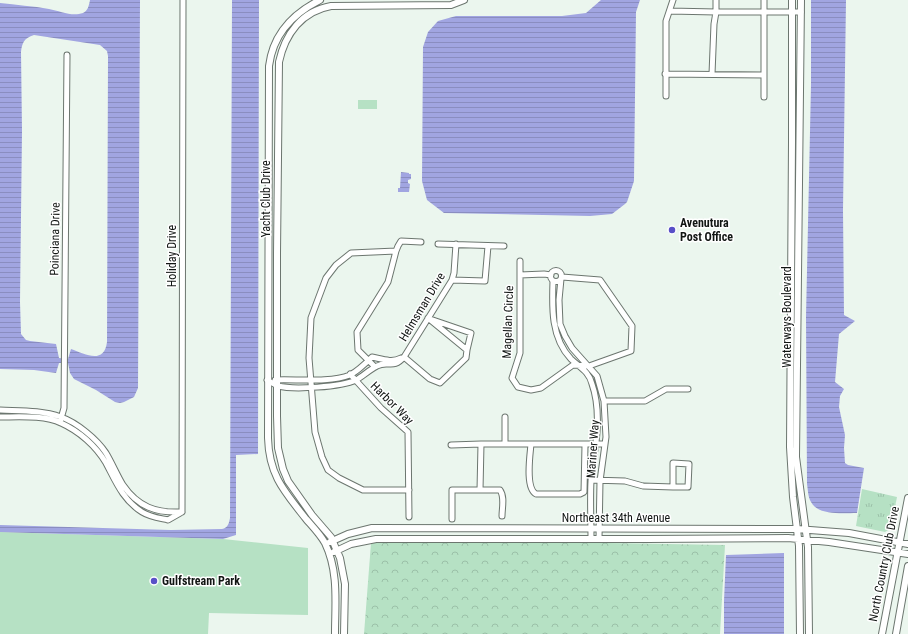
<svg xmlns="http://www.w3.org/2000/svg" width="908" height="634" font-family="'Roboto Condensed',sans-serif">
	<defs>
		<pattern id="grass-tufts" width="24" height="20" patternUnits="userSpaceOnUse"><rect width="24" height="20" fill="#b6e1c4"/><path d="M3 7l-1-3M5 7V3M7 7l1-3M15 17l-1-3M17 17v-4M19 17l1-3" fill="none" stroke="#9bc0a8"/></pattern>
		<pattern id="forest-crowns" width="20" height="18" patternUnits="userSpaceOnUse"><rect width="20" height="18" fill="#b6e1c4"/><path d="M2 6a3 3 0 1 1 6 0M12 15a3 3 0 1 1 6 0" fill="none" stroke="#9bc0a8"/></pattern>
		<pattern id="water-rules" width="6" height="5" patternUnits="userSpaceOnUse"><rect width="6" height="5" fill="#a1a5e1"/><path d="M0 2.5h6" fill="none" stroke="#8a8dc0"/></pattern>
	</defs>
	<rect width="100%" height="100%" fill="#ebf6ee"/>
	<path fill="url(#grass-tufts)" d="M862,489L897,497L891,528L885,532L856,526Z"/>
	<path fill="url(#forest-crowns)" d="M387,539L725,545L720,634H364L371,543Z"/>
	<path fill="#b6e1c4" d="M358,100H377V109H358Z
		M0,532L223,539L308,548V615L209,613L208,634H0Z"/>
	<path fill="url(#water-rules)" fill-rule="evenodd" d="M90,0H140L138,388L134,397L124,402L120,403L115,402L96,390L74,379L70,373L68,363H59L56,373L34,370L0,369V3C16,5 33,6 49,9C60,11 72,17 83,13C88,11 89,5 90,0ZM34,35L100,45L107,51L108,56L107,342C104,365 85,354 71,349L68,359L59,358L56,344L30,341L26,340L21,334L20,302L22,131L21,52C22,43 24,38 34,35Z
		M232,0H259L258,454L236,455V535L223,539L0,532V525L171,530L222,529C228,528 229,523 230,518Z
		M601,0H640L636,12L634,181L627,202L625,204L612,214L590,216L444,213L427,200L422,181L423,47L428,32L438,21L456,16H562L586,13Z
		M811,0H846L843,210L844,315L855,321L839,334L835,382L844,389L840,396L839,407L845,435L844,448L845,463L848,465L864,468L857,513C844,513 818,516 811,502C808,497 808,490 807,484L806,317L811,85Z
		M401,172L409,173V174H411V179L408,180V183L410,184L409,192H398V188H400Z
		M784,553V634H724V601L726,555Z"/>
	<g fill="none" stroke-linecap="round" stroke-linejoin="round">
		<g stroke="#6c766f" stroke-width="7">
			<path id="minor" d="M670,11L716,12H801
				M665,74L764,75
				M712,74L714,24L716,12V0
				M666,96V21L673,0
				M764,97V0
				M438,244L504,246
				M396,251L398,246L401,241L421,242
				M550.5 276a5.5 5.5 0 1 1 11 0a5.5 5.5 0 1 1-11 0Z
				M520,275V261
				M551,275L544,274L520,275V353L512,378L518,387L531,390L541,388L573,365L589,366L631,351L632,326L600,280L562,277
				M561,279L559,300L560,324L565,336L572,348L597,376L604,401L606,437L600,481L599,539
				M452,280L485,281L488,246
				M553,281C552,308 551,338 571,359C579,367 589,371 592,384C597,398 598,417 597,432C596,448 592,464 591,481C590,500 591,519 591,539
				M430,319L471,333L467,350
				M404,357L430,379L440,383L466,358L467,350L428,318
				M375,367L358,350L357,332L388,282L396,251L351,253L336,265L326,278L311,318L309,358L315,432L322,457L328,470L339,478L363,490H409
				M350,374L381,408L408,432L409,517
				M267,380C271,382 275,385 278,386C294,390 341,387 356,380C363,376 369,370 377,366C388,360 393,370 404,357L452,280L454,273L456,244
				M275,380C297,379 329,383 350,375C358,371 366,363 372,357C382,359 392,363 401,358
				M604,401H645L666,389H688
				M0,410C20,411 41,410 61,417C76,422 97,439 106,453C112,463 117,475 123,485C138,507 156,513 181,512
				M0,417C18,417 45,415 61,423C79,431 96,446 106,463C116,482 123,500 142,512C150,517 159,518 168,520L182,512
				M60,422L64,408L67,55
				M505,444V417
				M531,444C530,456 525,488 536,494H580L584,492L585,445
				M451,445L481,444H605
				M673,463L689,464L688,487H673Z
				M591,480L625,481L643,486L673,487
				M480,490L481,444
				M182,512L183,0
				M452,519V490H500C505,497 502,508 502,516"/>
		</g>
		<g stroke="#6c766f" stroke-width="8">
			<path id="tertiary" d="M320,0C292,14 273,34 269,66L268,438C269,475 284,491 306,519C313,527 320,534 325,543C339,572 335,604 335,634
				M792,0V142L790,447L793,497L799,546L800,634
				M801,0L796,457L808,547L809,634
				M330,542L348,534L372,528L797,529L849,533L908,544
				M334,552L351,544L376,539H647L788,538L829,542L908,554
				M344,634L345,584L340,558L331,537L312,515L288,481L283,469L278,448L277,416V253L279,62C285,34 302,11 331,6L451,5L464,0
				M882,634L908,498
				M896,634L908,566"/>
		</g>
		<use href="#minor" stroke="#fff" stroke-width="5"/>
		<use href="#tertiary" stroke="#fff" stroke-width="6"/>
	</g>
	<g fill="#584fc7" stroke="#fff" stroke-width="1.5">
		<circle cx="672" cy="230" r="4"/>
		<circle cx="154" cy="581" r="4"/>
	</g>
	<g text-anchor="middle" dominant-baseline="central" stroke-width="3" stroke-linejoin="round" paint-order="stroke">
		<g font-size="12" fill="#111513" stroke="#fff">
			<text transform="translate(266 199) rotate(-90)">Yacht Club Drive</text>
			<text transform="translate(55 239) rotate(-89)">Poinciana Drive</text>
			<text transform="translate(172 256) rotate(-90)">Holiday Drive</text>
			<text transform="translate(422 307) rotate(-59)">Helmsman Drive</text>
			<text transform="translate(787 317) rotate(-90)">Waterways Boulevard</text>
			<text transform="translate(508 322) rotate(-88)">Magellan Circle</text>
			<text transform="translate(392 403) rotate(45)">Harbor Way</text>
			<text transform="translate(593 449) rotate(-86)">Mariner Way</text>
			<text x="616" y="518">Northeast 34th Avenue</text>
			<text transform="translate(884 564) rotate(-79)">North Country Club Drive</text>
		</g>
		<g font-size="12" font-weight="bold" fill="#111513" stroke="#fff" text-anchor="start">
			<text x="680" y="223">Avenutura<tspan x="680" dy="14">Post Office</tspan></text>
			<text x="162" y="581">Gulfstream Park</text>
		</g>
	</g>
</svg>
